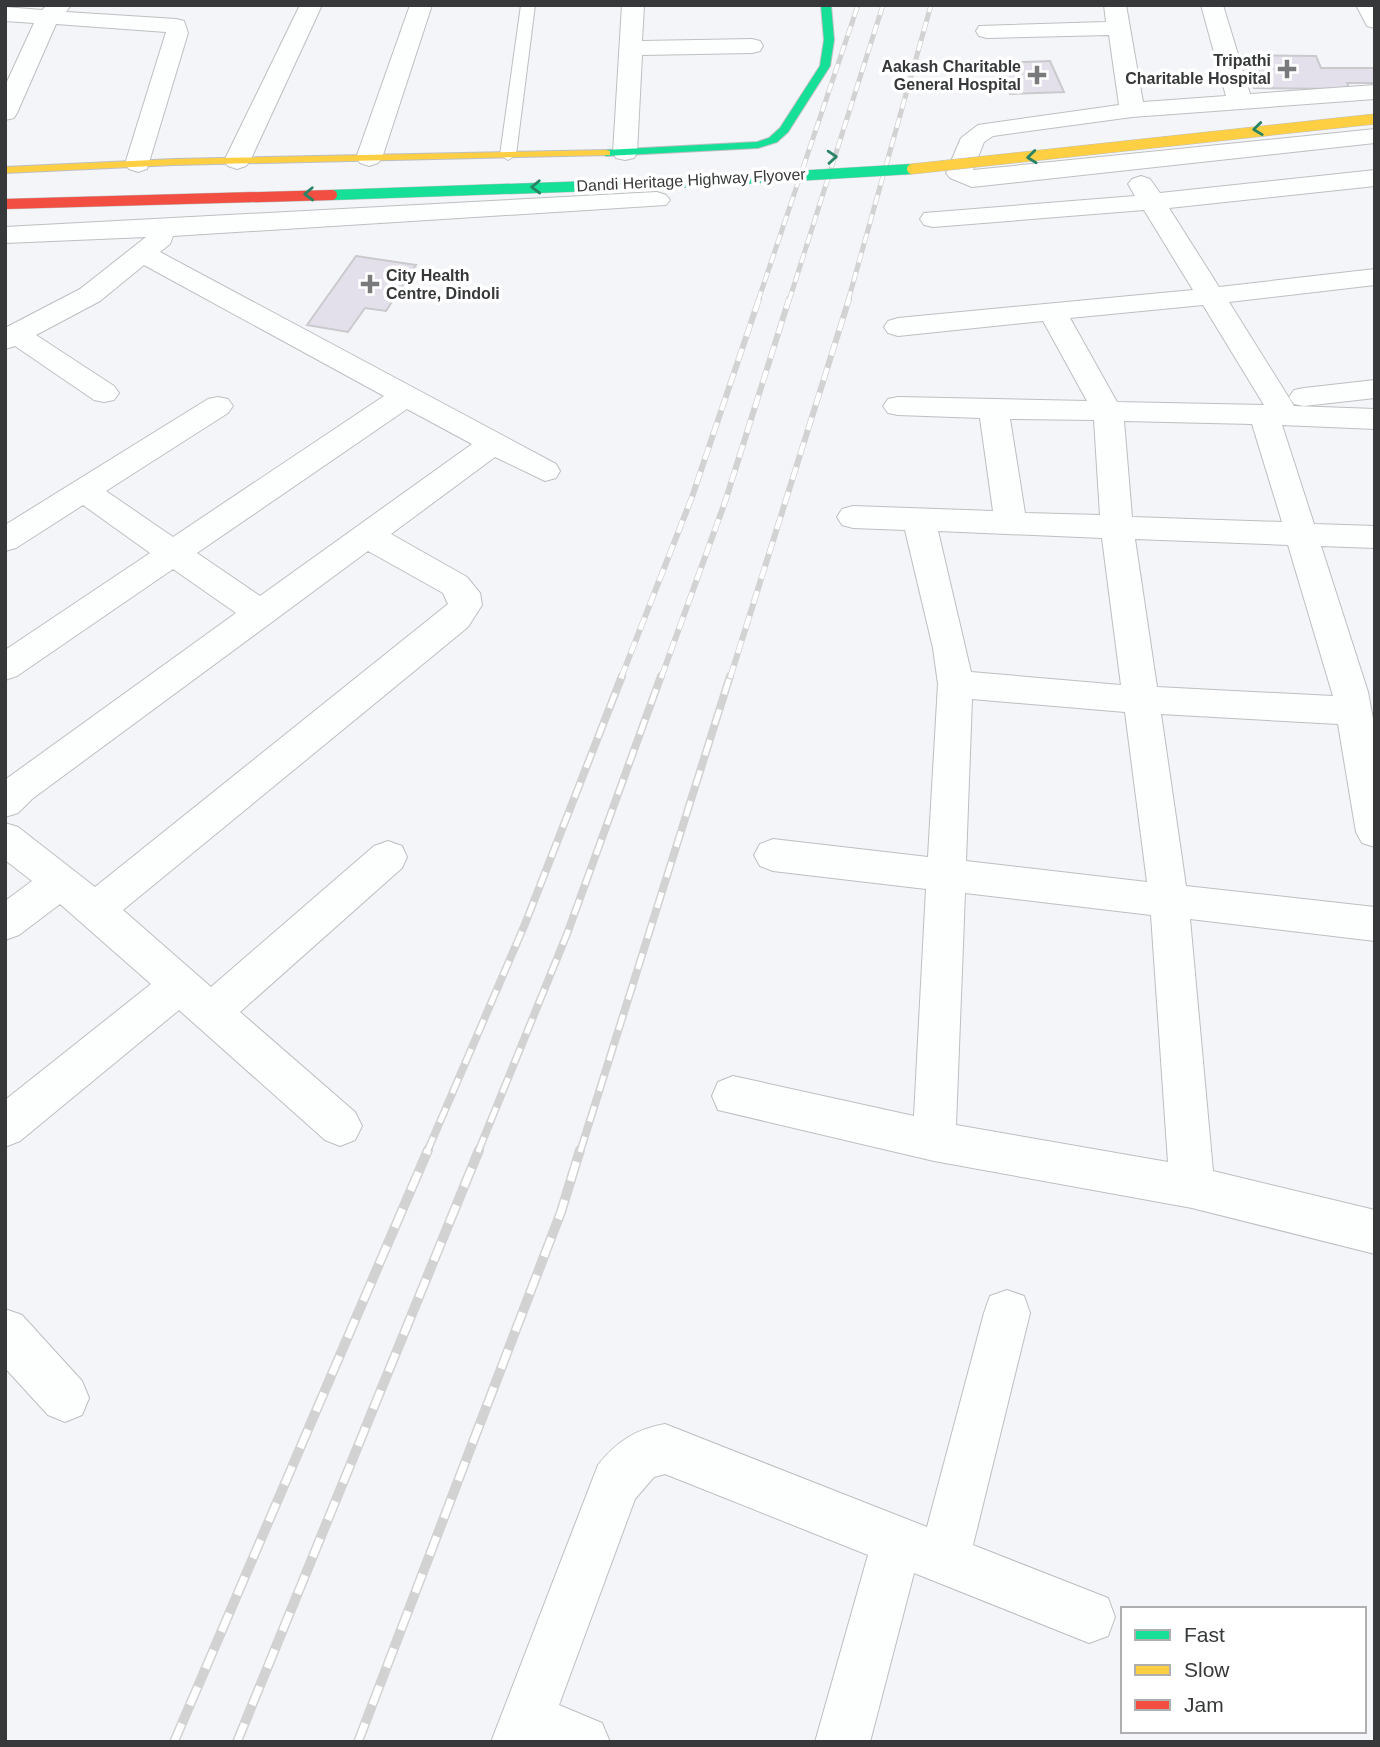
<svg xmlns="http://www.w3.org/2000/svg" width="1380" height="1747" font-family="Helvetica,sans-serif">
	<rect width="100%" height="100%" fill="#f3f5f8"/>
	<path fill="#e3e0eb" stroke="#cacacd" stroke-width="2" d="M1241,55L1316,56L1321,68H1375V83H1347L1350,89L1254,88Z
		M1050,61L1064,92L1010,94L997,63Z
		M356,256L416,265L386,311L365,308L348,332L307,325Z"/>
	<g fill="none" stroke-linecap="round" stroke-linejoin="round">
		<g stroke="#bdbfc1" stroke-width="2">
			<path id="lane" d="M521,5H535L516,155L508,160L500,155Z"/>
		</g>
		<g stroke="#bdbfc1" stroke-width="2">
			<path id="street" d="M47,5H71L66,12L176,19L184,21L188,33L147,169L138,172L129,169L125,164L166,32L56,24L17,113L14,118L5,120V86L34,23L5,21V7L42,10Z
				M300,5H322L250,161L246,166L237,169L228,166L224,161Z
				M410,5H432L382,158L378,163L369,166L360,163L356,158Z
				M622,5H644L642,41L752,39L760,41L763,46L760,51L752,53L642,55L637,153L634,158L625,160L616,158L613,153Z
				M1104,5H1126L1143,102L1226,96L1201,5H1223L1250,94L1375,85V99L1132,117L993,136L984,142L973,170L1375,129V143L972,187L950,178L946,173L961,138L978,125L1119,105L1109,35L987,38L979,36L976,31L979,26L1106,22Z
				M1356,5H1375V28L1367,26Z
				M1375,170V186L1169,208L1219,287L1375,269V285L1229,302L1294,406L1375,409V429L1282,425L1314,524L1375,526V548L1321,546L1368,692L1375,730V847L1362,843L1356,832L1338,724L1161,714L1186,886L1375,907V941L1190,919L1213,1171L1375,1210V1254L1192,1208L934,1161L718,1110L712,1096L718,1082L733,1076L914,1116L926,889L773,871L760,866L754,855L760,844L773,839L928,857L938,684L933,648L905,530L853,528L842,525L837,517L842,509L853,506L993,511L980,418L898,415L888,413L883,406L888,399L898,397L1087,401L1043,321L898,336L888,333L884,327L888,321L898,318L1193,290L1144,210L933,227L924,225L920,219L924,213L1135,196L1128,184L1132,179L1141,176L1150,179L1160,193ZM1203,305L1264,405L1117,402L1070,318ZM1010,419L1094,420L1100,515L1025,513ZM1124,421L1252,424L1282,522L1132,517ZM938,531L1102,538L1121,685L971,672ZM1135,539L1288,545L1333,696L1157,687ZM972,699L1125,712L1147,882L966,861ZM965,893L1151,915L1168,1162L956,1125Z
				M657,192L666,195L670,200L666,205L173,236L170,244L160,252L556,464L560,471L556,478L545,481L495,457L391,534L467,577L480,593L482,605L468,627L123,910L211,987L374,846L388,841L402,846L407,857L402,868L240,1012L355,1112L362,1126L355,1140L340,1146L325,1140L179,1010L20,1141L5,1147V1100L151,984L60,904L19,935L5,940V901L32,881L5,860V823L18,827L95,887L448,604L443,593L368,551L32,799L18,813L5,817L6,779L236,613L173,569L17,676L5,680V650L150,553L83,505L16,548L5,551V525L208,399L218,397L228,399L233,406L228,413L106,491L173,537L384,396L144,265L100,301L36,335L114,386L119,393L114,400L104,402L94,400L15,346L5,349V328L80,289L146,237L5,243V227ZM407,409L472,444L260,596L197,553Z
				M1375,380V398L1304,406L1294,404L1289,397L1294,390L1304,388Z
				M1007,1290L1024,1296L1030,1313L973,1545L1108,1598L1115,1617L1108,1636L1089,1643L914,1573L870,1742H815L868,1555L665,1474L654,1477L635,1499L559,1705L602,1723L610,1742H491L598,1465C616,1442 636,1429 665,1424L927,1527L984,1313L990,1296Z
				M5,1309L22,1315L82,1381L89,1398L82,1415L65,1422L48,1415L5,1368Z"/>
		</g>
		<g stroke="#bdbfc1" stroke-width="2">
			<path id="fast" d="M821,5H831L834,40L830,66L788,132L777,142L758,148L606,156L601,153L606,150L757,142L769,138L780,128L820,66L824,40Z"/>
		</g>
		<g stroke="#bdbfc1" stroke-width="2">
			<path id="slow" d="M606,150L610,151V155L174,165L5,173V167L174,159Z"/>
		</g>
		<use href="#lane" fill="#fdfefe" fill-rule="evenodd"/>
		<use href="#street" fill="#fdfefe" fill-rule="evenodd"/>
		<use href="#fast" fill="#16e098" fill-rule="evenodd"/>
		<use href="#slow" fill="#ffcf43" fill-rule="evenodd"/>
		<g stroke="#d2d2d3" stroke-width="5">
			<path id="rail-far3" d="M758,301L858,5
				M789,301L883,5
				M848,301L931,5"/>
		</g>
		<g stroke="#d2d2d3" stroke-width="6">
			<path id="rail-far2" d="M621,678L692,497L759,299
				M661,678L725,502L789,299
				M730,678L849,299"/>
		</g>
		<g stroke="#d2d2d3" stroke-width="8">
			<path id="rail-far1" d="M427,1152L525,924L622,676
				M478,1152L567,934L661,676
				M580,1152L730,676"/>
		</g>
		<g stroke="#d2d2d3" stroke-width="10">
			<path id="rail" d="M174,1742L428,1150
				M237,1742L479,1150
				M358,1742L561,1212L580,1150"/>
		</g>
		<use href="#rail-far3" stroke="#fff" stroke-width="3.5" stroke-dasharray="10" stroke-linecap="butt"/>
		<use href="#rail-far2" stroke="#fff" stroke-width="4.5" stroke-dasharray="13" stroke-linecap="butt"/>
		<use href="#rail-far1" stroke="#fff" stroke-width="5" stroke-dasharray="16" stroke-linecap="butt"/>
		<use href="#rail" stroke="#fff" stroke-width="7" stroke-dasharray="20" stroke-linecap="butt"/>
		<g stroke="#bdbfc1" stroke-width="11" stroke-linecap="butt">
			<path id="fast-bridge" d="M332,195L678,183L912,169"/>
		</g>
		<g stroke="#bdbfc1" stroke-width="11" stroke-linecap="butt">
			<path id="slow-bridge" d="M912,169L1375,119"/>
		</g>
		<g stroke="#bdbfc1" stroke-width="11" stroke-linecap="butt">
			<path id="jam-bridge" d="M5,204L332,195"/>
		</g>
		<use href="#fast-bridge" stroke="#16e098" stroke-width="10"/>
		<use href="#slow-bridge" stroke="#ffcf43" stroke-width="10"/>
		<use href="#jam-bridge" stroke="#f24e42" stroke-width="10"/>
	</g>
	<defs><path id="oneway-chevron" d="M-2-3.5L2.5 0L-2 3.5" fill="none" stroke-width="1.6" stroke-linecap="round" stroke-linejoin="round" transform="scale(1.75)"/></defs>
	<g stroke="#288464">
		<use href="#oneway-chevron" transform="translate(1258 129) rotate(173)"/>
		<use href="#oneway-chevron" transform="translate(832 157) rotate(-4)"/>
		<use href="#oneway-chevron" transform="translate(1032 157) rotate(174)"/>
		<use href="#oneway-chevron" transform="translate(536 187) rotate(178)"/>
		<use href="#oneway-chevron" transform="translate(309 194) rotate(178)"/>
	</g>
	<g fill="#787a7c" stroke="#fff" stroke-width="2.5">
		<path d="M1283.5 58.5h7v7h7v7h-7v7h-7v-7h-7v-7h7z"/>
		<path d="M1033.5 64.5h7v7h7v7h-7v7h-7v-7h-7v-7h7z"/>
		<path d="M366.5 273.5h7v7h7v7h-7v7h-7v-7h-7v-7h7z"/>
	</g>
	<g text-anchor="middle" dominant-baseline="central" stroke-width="7" stroke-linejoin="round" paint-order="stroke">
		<g font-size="16" font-weight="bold" fill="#363839" stroke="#fff" text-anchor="end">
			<text x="1271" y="60">Tripathi<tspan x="1271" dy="18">Charitable Hospital</tspan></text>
			<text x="1021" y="66">Aakash Charitable<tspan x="1021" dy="18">General Hospital</tspan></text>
			<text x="386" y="275" text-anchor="start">City Health<tspan x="386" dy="18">Centre, Dindoli</tspan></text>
		</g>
		<g font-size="16" fill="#363839" stroke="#fff">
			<text transform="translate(691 180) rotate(-3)">Dandi Heritage Highway Flyover</text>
		</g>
	</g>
	<rect width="1380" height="1747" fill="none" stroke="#363839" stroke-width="14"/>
	<rect x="1121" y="1607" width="245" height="126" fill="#ffffff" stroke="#afafb0" stroke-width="2"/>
	<rect x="1135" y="1630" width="35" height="10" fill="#16e098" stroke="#afafb0" stroke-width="2"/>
	<text x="1184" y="1642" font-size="21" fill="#363839">Fast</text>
	<rect x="1135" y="1665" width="35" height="10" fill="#ffcf43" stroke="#afafb0" stroke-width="2"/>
	<text x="1184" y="1677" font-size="21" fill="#363839">Slow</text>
	<rect x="1135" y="1700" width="35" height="10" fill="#f24e42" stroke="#afafb0" stroke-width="2"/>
	<text x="1184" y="1712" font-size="21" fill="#363839">Jam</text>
</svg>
